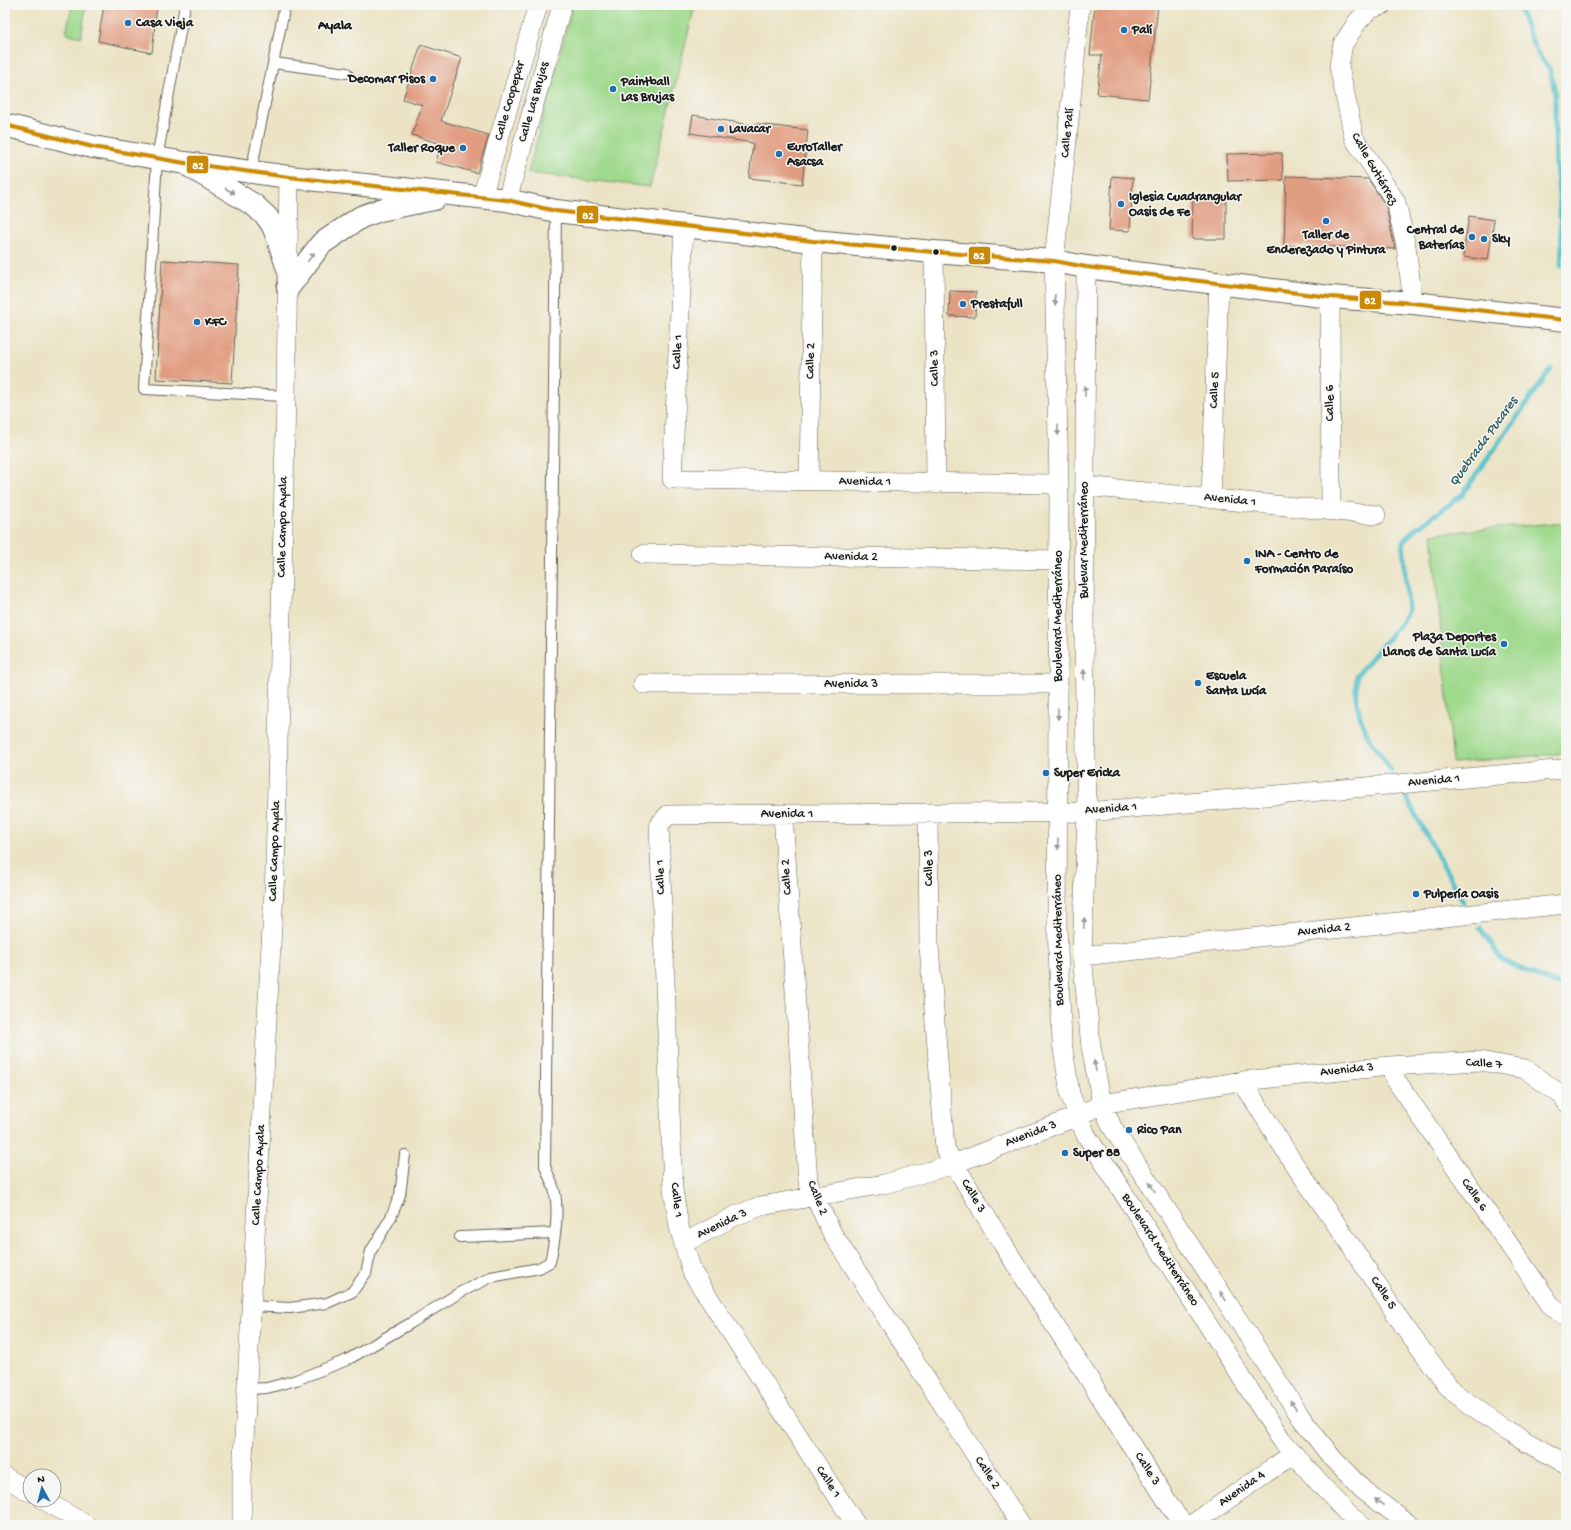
<svg xmlns="http://www.w3.org/2000/svg" width="1571" height="1530" font-family="'Gochi Hand',sans-serif">
	<rect width="100%" height="100%" fill="#f6f6f2"/>
	<filter id="ink" filterUnits="userSpaceOnUse"><feTurbulence type="fractalNoise" baseFrequency=".025" numOctaves="2"/><feDisplacementMap in="SourceGraphic" scale="8" xChannelSelector="R" yChannelSelector="G"/><feConvolveMatrix kernelMatrix="1 2 1 2 8 2 1 2 1" color-interpolation-filters="sRGB"/></filter>
	<filter id="wash" filterUnits="userSpaceOnUse"><feTurbulence type="fractalNoise" baseFrequency=".012" numOctaves="4" result="noise"/><feDisplacementMap in="SourceGraphic" scale="16" xChannelSelector="R" yChannelSelector="G"/><feGaussianBlur stdDeviation="0.9" result="paint"/><feColorMatrix in="noise" values="0 0 0 0 0 0 0 0 0 0 0 0 0 0 0 0 0 1.4 0 .05"/><feComposite in="paint" operator="in"/></filter>
	<g filter="url(#wash)">
		<rect width="100%" height="100%" fill="#ebe3c4"/>
		<path fill="#9fd98c" stroke="#5e7a54" d="M72,5L86,6L81,37L66,33Z
			M573,5H695L650,187L528,173Z
			M1566,522V753L1453,763L1432,534Z"/>
		<g fill="none" stroke-linecap="round" stroke-linejoin="round">
			<path stroke="#52bfca" stroke-width="5" d="M1520,5L1523,19L1537,53L1550,70L1555,92V132L1556,163L1559,194L1562,244L1561,266
				M1391,771C1384,758 1374,747 1367,734C1358,717 1354,694 1357,675L1402,622L1408,610L1403,542L1413,531L1462,495L1551,369
				M1406,797L1463,902
				M1480,928L1503,961L1553,983L1566,985"/>
		</g>
		<g id="blocks">
			<path fill="#e19d81" d="M104,5H157L152,53L98,41Z
				M1095,5H1158L1148,99L1097,94L1102,55H1090Z
				M421,45L462,58L441,121L489,135L477,173L436,162L441,144L412,135L422,105L403,99Z
				M693,115L756,126V124L808,130L802,184L749,178L753,143L690,133Z
				M1282,153L1283,180L1228,181L1227,154Z
				M1112,176L1133,178L1130,231L1109,230Z
				M1286,176L1368,179L1386,206L1395,249L1284,245Z
				M1193,197H1226V239H1192Z
				M1469,216L1494,220L1488,260L1463,257Z
				M162,260L239,265L232,383L156,379Z
				M950,291L976,292L975,317L949,316Z"/>
		</g>
	</g>
	<g filter="url(#ink)">
		<use href="#blocks" fill-opacity="0" stroke="#646257" stroke-width="1"/>
		<g fill="none" stroke-linecap="round" stroke-linejoin="round">
			<g stroke="#646257" stroke-width="12">
				<path id="lane" d="M185,5L157,158L144,389L286,396
					M274,63L347,73
					M251,172L285,5
					M460,1237L554,1233
					M252,1306L290,1308L327,1303L352,1292L366,1273L371,1251L391,1217L400,1195L405,1155
					M248,1389L267,1388L296,1380L347,1360L411,1323L459,1293L491,1277L539,1268L550,1262C555,1240 559,1215 555,1193C553,1184 548,1175 545,1166L556,211"/>
			</g>
			<g stroke="#646257" stroke-width="20">
				<path id="street" d="M1080,5L1068,130L1054,261L1059,484L1057,926L1062,1042L1070,1094L1085,1133L1281,1439L1321,1485L1351,1517L1362,1525
					M1382,5L1370,9L1358,21L1343,44L1339,66L1354,138L1396,202L1406,246L1413,303
					M482,197L538,5
					M507,200L562,5
					M684,226L672,479L1059,484
					M934,252L936,484
					M1086,267L1084,646L1087,812L1082,956L1091,1047L1102,1104L1112,1127L1201,1262L1302,1419L1333,1459L1363,1490L1410,1525
					M1330,297L1331,510
					M809,481L813,241
					M1085,486L1376,515
					M1211,498L1219,283
					M643,554L1059,560
					M643,684H1058
					M928,813L929,946L945,1149L1004,1246L1176,1515L1185,1525
					M783,814L808,1182L833,1235L1021,1525
					M1082,956L1566,904
					M1390,1066L1395,1079L1550,1304L1566,1318
					M1242,1081L1294,1164L1346,1238L1404,1326L1452,1391L1507,1431L1566,1464
					M684,1243L737,1215L761,1206L884,1184L951,1165L1078,1116L1102,1104L1242,1081L1390,1066L1480,1061L1525,1069L1564,1097L1566,1102
					M5,1477L30,1492
					M44,1500L86,1525
					M242,1525V1476L275,872L286,396L289,177
					M856,1525L692,1272L679,1227L673,1189L659,825L668,815L1087,812L1566,769
					M1191,1525L1293,1454"/>
			</g>
			<g stroke="#646257" stroke-width="24">
				<path id="primary" d="M5,125L93,147L185,163L289,177L507,200L556,211L813,241L934,252L1054,261L1086,267L1330,297L1413,303L1566,320
					M191,167L254,205L267,217L273,226L278,239L288,269
					M288,288L321,244L361,217L380,210L434,199"/>
			</g>
			<use href="#lane" stroke="#fff" stroke-width="10"/>
			<use href="#street" stroke="#fff" stroke-width="19"/>
			<use href="#primary" stroke="#fff" stroke-width="22"/>
			<g stroke="#f6f6f2" stroke-width="7">
				<path id="bus-1" d="M5,125L93,147L185,163L289,177L507,200L556,211L813,241L934,252L1054,261L1086,267L1330,297L1413,303L1566,320"/>
			</g>
			<use href="#bus-1" stroke="#cb8a06" stroke-width="4"/>
		</g>
		<defs><path id="oneway-solid" d="M-6-.8H1V-3.2L6.5 0L1 3.2V.8H-6Z"/></defs>
		<g fill="#999">
			<use href="#oneway-solid" transform="translate(230 191) rotate(30)"/>
			<use href="#oneway-solid" transform="translate(311 257) rotate(-52)"/>
			<use href="#oneway-solid" transform="translate(1055 300) rotate(89)"/>
			<use href="#oneway-solid" transform="translate(1085 391) rotate(-90)"/>
			<use href="#oneway-solid" transform="translate(1058 430) rotate(89)"/>
			<use href="#oneway-solid" transform="translate(1084 675) rotate(-91)"/>
			<use href="#oneway-solid" transform="translate(1058 714) rotate(90)"/>
			<use href="#oneway-solid" transform="translate(1058 844) rotate(90)"/>
			<use href="#oneway-solid" transform="translate(1084 923) rotate(-87)"/>
			<use href="#oneway-solid" transform="translate(1095 1066) rotate(-101)"/>
			<use href="#oneway-solid" transform="translate(1152 1187) rotate(-123)"/>
			<use href="#oneway-solid" transform="translate(1223 1296) rotate(-123)"/>
			<use href="#oneway-solid" transform="translate(1293 1405) rotate(-123)"/>
			<use href="#oneway-solid" transform="translate(1379 1502) rotate(-143)"/>
		</g>
	</g>
	<g fill="#1f6fb2" stroke="#f6f6f2" stroke-width="1.5">
		<circle cx="128" cy="23" r="4"/>
		<circle cx="1124" cy="30" r="4"/>
		<circle cx="433" cy="79" r="4"/>
		<circle cx="613" cy="89" r="4"/>
		<circle cx="721" cy="129" r="4"/>
		<circle cx="463" cy="148" r="4"/>
		<circle cx="779" cy="154" r="4"/>
		<circle cx="1121" cy="204" r="4"/>
		<circle cx="1326" cy="221" r="4"/>
		<circle cx="1472" cy="237" r="4"/>
		<circle cx="1484" cy="239" r="4"/>
		<circle cx="963" cy="304" r="4"/>
		<circle cx="197" cy="322" r="4"/>
		<circle cx="1247" cy="561" r="4"/>
		<circle cx="1504" cy="644" r="4"/>
		<circle cx="1198" cy="683" r="4"/>
		<circle cx="1046" cy="773" r="4"/>
		<circle cx="1416" cy="894" r="4"/>
		<circle cx="1129" cy="1130" r="4"/>
		<circle cx="1065" cy="1153" r="4"/>
	</g>
	<g fill="#1c1c1c" stroke="#f6f6f2" stroke-width="1.5">
		<circle cx="894" cy="248" r="3.5"/>
		<circle cx="936" cy="252" r="3.5"/>
	</g>
	<g text-anchor="middle" dominant-baseline="central" stroke-width="3" stroke-linejoin="round" paint-order="stroke">
		<g font-size="13" font-weight="bold" fill="#1c1c1c" stroke="#f6f6f2" text-anchor="start">
			<text x="136" y="23">Casa Vieja</text>
			<text x="1132" y="30">Palí</text>
			<text x="425" y="79" text-anchor="end">Decomar Pisos</text>
			<text x="621" y="82">Paintball<tspan x="621" dy="15">Las Brujas</tspan></text>
			<text x="729" y="129">Lavacar</text>
			<text x="787" y="147">EuroTaller<tspan x="787" dy="15">Asacsa</tspan></text>
			<text x="455" y="148" text-anchor="end">Taller Roque</text>
			<text x="1129" y="197">Iglesia Cuadrangular<tspan x="1129" dy="15">Oasis de Fe</tspan></text>
			<text x="1464" y="230" text-anchor="end">Central de<tspan x="1464" dy="15">Baterías</tspan></text>
			<text x="1326" y="235" text-anchor="middle">Taller de<tspan x="1326" dy="15">Enderezado y Pintura</tspan></text>
			<text x="1492" y="239">Sky</text>
			<text x="971" y="304">Prestafull</text>
			<text x="205" y="322">KFC</text>
			<text x="1255" y="554">INA - Centro de<tspan x="1255" dy="15">Formación Paraíso</tspan></text>
			<text x="1496" y="637" text-anchor="end">Plaza Deportes<tspan x="1496" dy="15">Llanos de Santa Lucía</tspan></text>
			<text x="1206" y="676">Escuela<tspan x="1206" dy="15">Santa Lucía</tspan></text>
			<text x="1054" y="773">Super Ericka</text>
			<text x="1424" y="894">Pulpería Oasis</text>
			<text x="1137" y="1130">Rico Pan</text>
			<text x="1073" y="1153">Super 88</text>
		</g>
		<g font-size="13" fill="#1c1c1c" stroke="#f6f6f2">
			<text transform="translate(510 101) rotate(-74)">Calle Coopepar</text>
			<text transform="translate(534 102) rotate(-74)">Calle Las Brujas</text>
			<text transform="translate(1068 133) rotate(-84)">Calle Palí</text>
			<text transform="translate(1374 169) rotate(60)">Calle Gutiérrez</text>
			<text transform="translate(678 352) rotate(-87)">Calle 1</text>
			<text transform="translate(811 361) rotate(-89)">Calle 2</text>
			<text transform="translate(935 368) rotate(-91)">Calle 3</text>
			<text transform="translate(1215 390) rotate(-88)">Calle 5</text>
			<text transform="translate(1330 403) rotate(-90)">Calle 6</text>
			<text transform="translate(865 482) rotate(1)">Avenida 1</text>
			<text transform="translate(1230 500) rotate(6)">Avenida 1</text>
			<text transform="translate(283 527) rotate(-89)">Calle Campo Ayala</text>
			<text transform="translate(1084 540) rotate(-90)">Bulevar Mediterráneo</text>
			<text transform="translate(851 557) rotate(1)">Avenida 2</text>
			<text transform="translate(1058 616) rotate(-90)">Boulevard Mediterráneo</text>
			<text x="851" y="684">Avenida 3</text>
			<text transform="translate(1434 781) rotate(-5)">Avenida 1</text>
			<text transform="translate(1111 809) rotate(-4)">Avenida 1</text>
			<text x="787" y="814">Avenida 1</text>
			<text transform="translate(275 851) rotate(-88)">Calle Campo Ayala</text>
			<text transform="translate(929 868) rotate(-90)">Calle 3</text>
			<text transform="translate(661 877) rotate(-92)">Calle 1</text>
			<text transform="translate(787 877) rotate(-94)">Calle 2</text>
			<text transform="translate(1324 930) rotate(-6)">Avenida 2</text>
			<text transform="translate(1059 940) rotate(-91)">Boulevard Mediterráneo</text>
			<text transform="translate(1484 1064) rotate(4)">Calle 7</text>
			<text transform="translate(1347 1070) rotate(-6)">Avenida 3</text>
			<text transform="translate(1031 1134) rotate(-21)">Avenida 3</text>
			<text transform="translate(259 1175) rotate(-87)">Calle Campo Ayala</text>
			<text transform="translate(1474 1195) rotate(55)">Calle 6</text>
			<text transform="translate(973 1196) rotate(59)">Calle 3</text>
			<text transform="translate(817 1198) rotate(68)">Calle 2</text>
			<text transform="translate(676 1200) rotate(83)">Calle 1</text>
			<text transform="translate(722 1224) rotate(-26)">Avenida 3</text>
			<text transform="translate(1160 1250) rotate(57)">Boulevard Mediterráneo</text>
			<text transform="translate(1383 1293) rotate(56)">Calle 5</text>
			<text transform="translate(1147 1469) rotate(57)">Calle 3</text>
			<text transform="translate(987 1473) rotate(57)">Calle 2</text>
			<text transform="translate(828 1482) rotate(57)">Calle 1</text>
			<text transform="translate(1242 1489) rotate(-35)">Avenida 4</text>
		</g>
		<g font-size="14" font-weight="bold" fill="#1c1c1c" stroke="#f6f6f2">
			<text x="335" y="26">Ayala</text>
		</g>
		<g font-size="14" font-style="italic" fill="#325d62" stroke="#f6f6f2">
			<text transform="translate(1484 442) rotate(-54)">Quebrada Pucares</text>
		</g>
	</g>
	<g stroke="#f6f6f2" stroke-width="1.5">
		<rect x="186" y="155" width="23" height="19" rx="4" fill="#cb8a06"/>
		<rect x="576" y="205" width="23" height="19" rx="4" fill="#cb8a06"/>
		<rect x="968" y="246" width="23" height="19" rx="4" fill="#cb8a06"/>
		<rect x="1359" y="290" width="23" height="20" rx="4" fill="#cb8a06"/>
	</g>
	<g font-size="11" text-anchor="middle" font-weight="bold" fill="#fff">
		<text x="198" y="169">82</text>
		<text x="588" y="219">82</text>
		<text x="979" y="259">82</text>
		<text x="1370" y="304">82</text>
	</g>
	<rect width="1571" height="1530" fill="none" stroke="#f6f6f2" stroke-width="20"/>
	<g transform="translate(42 1488) rotate(353)"><circle r="19" fill="#f6f6f2" stroke="#9f9f9c"/>
	<path d="M0-3L7 15L0 10L-7 15Z" fill="#1f6fb2"/>
	<text y="-6" font-size="11" font-weight="bold" text-anchor="middle" fill="#1c1c1c">N</text>
	</g>
</svg>
